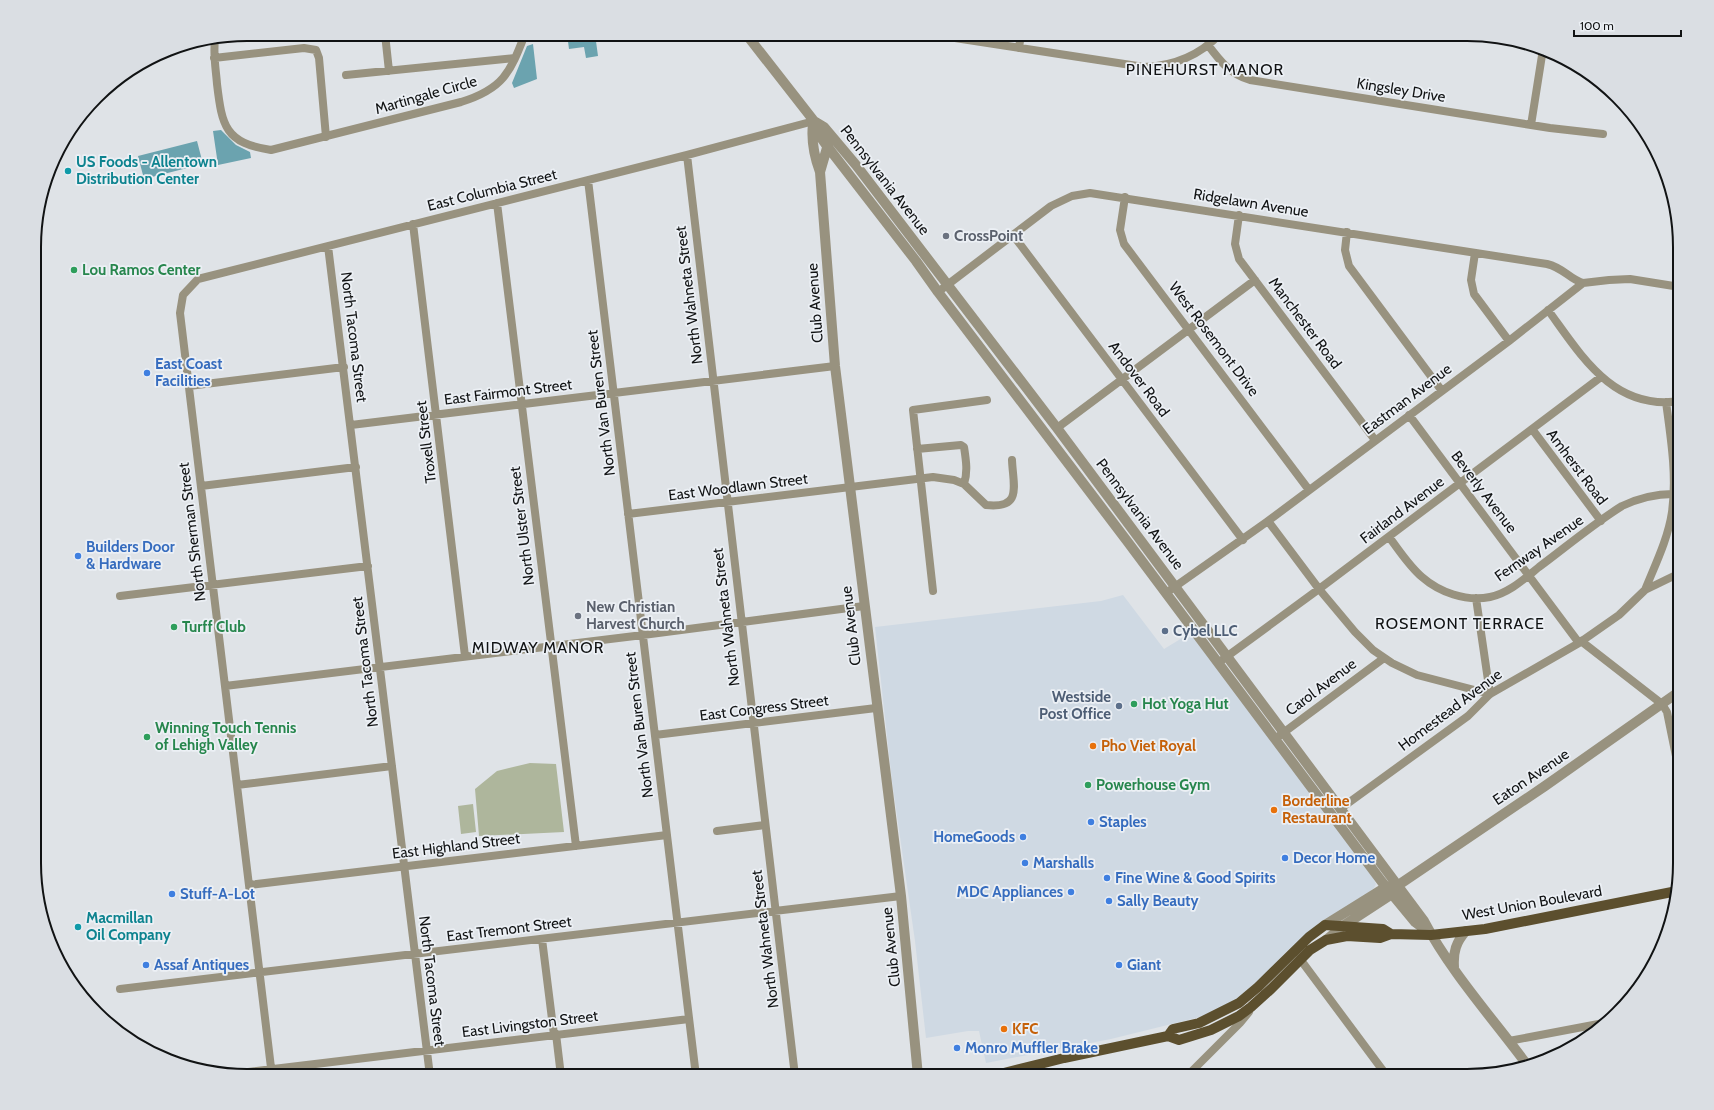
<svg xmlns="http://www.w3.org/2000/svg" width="1714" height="1110" font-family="Cabin,sans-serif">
	<rect width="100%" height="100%" fill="#dfe3e7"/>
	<path fill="#cfd9e3" d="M1123,595L1164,649L1192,632L1371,874L1376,884L1374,888L1367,894L1307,934L1288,950L1251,988L1236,1001L1208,1015L1111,1039L986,1063L979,1031H968L926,1038L915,941L892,781L875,627L1101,601Z"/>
	<path fill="#aeb69c" d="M530,763L556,764L564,832L479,836L475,789L497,771Z
		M473,804L476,832L461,834L458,806Z"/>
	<path fill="#6ba3af" d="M567,34H595L598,56L586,58L584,47L569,49Z
		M533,44L537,79L514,88L512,83L527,46Z
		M221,130L236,145L250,152L251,158L218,165L213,131Z
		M197,141L203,164L144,179L138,156Z"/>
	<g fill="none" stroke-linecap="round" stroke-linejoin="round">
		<path stroke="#98927f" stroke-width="8" d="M385,34L389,71
			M929,34L1144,67C1174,66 1199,56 1220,34
			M215,40C213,55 216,70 217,84C222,126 225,143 271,150L461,102C503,89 510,73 525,34
			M1208,45C1220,61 1230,74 1250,80L1550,128L1603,134
			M1019,48L1021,34
			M214,58L304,48L316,50L319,58L326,137
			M346,75L515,58
			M1531,125L1543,49
			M687,155L795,1076
			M588,180L696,1076
			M1125,197L1120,230L1124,244L1309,490
			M497,203L576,846
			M1239,215L1235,244L1239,259L1375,440
			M413,224L465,656
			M1347,232L1345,250L1349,266L1442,391
			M1013,235L1243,540
			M328,246L430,1076
			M1475,253L1471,280L1474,294L1509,341
			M938,292L1051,206L1072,196L1090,193L1547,264C1564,268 1569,279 1583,283
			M1548,310C1581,355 1613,411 1680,401
			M189,386L344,367
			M1409,415L1579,643
			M351,425L835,366
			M1057,428L1255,280
			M1532,429L1601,521
			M917,449L961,445L964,447C966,460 968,472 964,484
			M201,486L356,467
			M628,514L933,477L954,480L964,484L986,505C1023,509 1013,486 1012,460
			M1268,521L1319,589L1355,632L1373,650L1392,663L1417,675L1490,694L1476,598
			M1389,537C1399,550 1409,566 1422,577C1439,592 1466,602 1490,597C1509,593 1524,579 1539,567C1566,547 1593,524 1622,506C1639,498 1655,494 1673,494
			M1645,590C1655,565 1668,539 1672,512C1677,476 1671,439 1666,402
			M933,591L913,410L987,400
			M1166,593L1268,521L1509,341L1583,283L1609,280L1630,279L1680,287
			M120,596L368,566
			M1581,641L1662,704L1667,712L1680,776
			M1218,663L1319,589L1601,377
			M225,686L643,635L864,606
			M655,735L876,708
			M1279,736L1384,658
			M237,785L392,766
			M1340,809L1468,716L1490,694L1579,643L1619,615L1645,590L1680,573
			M717,831L765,825
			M249,885L667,835
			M542,939L554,1035
			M1300,959L1387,1076
			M120,989L901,896
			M556,1034L561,1076
			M1509,1041L1609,1022
			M232,1074L689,1019
			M272,1076L180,313L183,295L198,279L687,155L814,121
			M1187,1076L1240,1023L1249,1012"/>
		<path stroke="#98927f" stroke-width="10" d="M746,34L814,121L817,132L827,146L916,261L938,292L1127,541L1382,882L1415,922L1427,931
			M814,121L824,127L856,165L1057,428L1424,921C1450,971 1494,1020 1528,1066
			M813,124C811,141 814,156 820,172L835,366L901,896L918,1076
			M820,172L829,141
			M1325,925L1386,887L1391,886
			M1326,940L1343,926L1392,894L1397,886L1545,786L1680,691
			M1454,967C1453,952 1456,942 1466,931"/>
		<path stroke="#5c4f2e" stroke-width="10" d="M1168,1036L1173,1029L1199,1023L1239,1003L1258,987L1309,937L1325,925L1383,929L1391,934
			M992,1076L1064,1058L1168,1036L1179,1040L1211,1030L1239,1016L1251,1007L1271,989L1310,950L1326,940L1347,936L1380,938L1391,934L1431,935L1485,929L1677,891"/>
	</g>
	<g fill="#0f9aa8" stroke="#ecf0f5" stroke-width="1.5">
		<circle cx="68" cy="171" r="4"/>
		<circle cx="78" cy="927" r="4"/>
	</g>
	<g fill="#6b7280" stroke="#ecf0f5" stroke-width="1.5">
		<circle cx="946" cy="236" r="4"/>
		<circle cx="578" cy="616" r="4"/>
	</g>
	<g fill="#2e9e5b" stroke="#ecf0f5" stroke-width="1.5">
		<circle cx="74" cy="270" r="4"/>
		<circle cx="174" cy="627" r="4"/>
		<circle cx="1134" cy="704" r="4"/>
		<circle cx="147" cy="737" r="4"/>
		<circle cx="1088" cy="785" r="4"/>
	</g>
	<g fill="#3f7fe0" stroke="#ecf0f5" stroke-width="1.5">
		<circle cx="147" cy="373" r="4"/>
		<circle cx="78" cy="556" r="4"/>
		<circle cx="1091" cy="822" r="4"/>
		<circle cx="1023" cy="837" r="4"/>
		<circle cx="1285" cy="858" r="4"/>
		<circle cx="1025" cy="863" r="4"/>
		<circle cx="1107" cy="878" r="4"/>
		<circle cx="1071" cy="892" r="4"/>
		<circle cx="172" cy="894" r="4"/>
		<circle cx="1109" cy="901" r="4"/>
		<circle cx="146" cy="965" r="4"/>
		<circle cx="1119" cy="965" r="4"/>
		<circle cx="957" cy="1048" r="4"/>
	</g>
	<g fill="#5c6f8a" stroke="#ecf0f5" stroke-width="1.5">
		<circle cx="1165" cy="631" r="4"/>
		<circle cx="1119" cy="706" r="4"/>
	</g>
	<g fill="#e8710a" stroke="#ecf0f5" stroke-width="1.5">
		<circle cx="1093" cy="746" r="4"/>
		<circle cx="1274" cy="810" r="4"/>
		<circle cx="1004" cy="1029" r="4"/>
	</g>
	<g text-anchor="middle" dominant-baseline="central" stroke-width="3.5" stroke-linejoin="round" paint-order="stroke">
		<g font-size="15" fill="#111314" stroke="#ecf0f5">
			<text transform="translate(1401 90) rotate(9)">Kingsley Drive</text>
			<text transform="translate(426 95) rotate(-16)">Martingale Circle</text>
			<text transform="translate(885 180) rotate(52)">Pennsylvania Avenue</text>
			<text transform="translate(492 190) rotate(-14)">East Columbia Street</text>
			<text transform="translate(1251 203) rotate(9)">Ridgelawn Avenue</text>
			<text transform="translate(689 295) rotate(-97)">North Wahneta Street</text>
			<text transform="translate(815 303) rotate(-94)">Club Avenue</text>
			<text transform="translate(1305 323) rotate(53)">Manchester Road</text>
			<text transform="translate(354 337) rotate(83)">North Tacoma Street</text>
			<text transform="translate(1214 339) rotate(53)">West Rosemont Drive</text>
			<text transform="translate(1139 379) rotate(53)">Andover Road</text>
			<text transform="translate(508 392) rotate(-7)">East Fairmont Street</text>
			<text transform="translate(1407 399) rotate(-37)">Eastman Avenue</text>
			<text transform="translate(601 403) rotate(-97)">North Van Buren Street</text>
			<text transform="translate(426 442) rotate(-97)">Troxell Street</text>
			<text transform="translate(1577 467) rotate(53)">Amherst Road</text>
			<text transform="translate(738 487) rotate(-7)">East Woodlawn Street</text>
			<text transform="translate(1484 492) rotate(53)">Beverly Avenue</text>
			<text transform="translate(1402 510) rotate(-37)">Fairland Avenue</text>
			<text transform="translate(1140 514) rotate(53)">Pennsylvania Avenue</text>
			<text transform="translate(522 526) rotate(-97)">North Ulster Street</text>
			<text transform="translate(192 532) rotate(-97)">North Sherman Street</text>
			<text transform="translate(1539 548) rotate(-35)">Fernway Avenue</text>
			<text transform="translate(726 617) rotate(-97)">North Wahneta Street</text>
			<text transform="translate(851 626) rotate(-97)">Club Avenue</text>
			<text transform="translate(365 662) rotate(-97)">North Tacoma Street</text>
			<text transform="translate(1321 687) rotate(-37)">Carol Avenue</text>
			<text transform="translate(764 708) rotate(-7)">East Congress Street</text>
			<text transform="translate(1450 710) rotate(-37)">Homestead Avenue</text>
			<text transform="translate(639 725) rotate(-97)">North Van Buren Street</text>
			<text transform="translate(1531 777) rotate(-34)">Eaton Avenue</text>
			<text transform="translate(456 846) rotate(-7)">East Highland Street</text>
			<text transform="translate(1532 903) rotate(-10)">West Union Boulevard</text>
			<text transform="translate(509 929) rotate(-7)">East Tremont Street</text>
			<text transform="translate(765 939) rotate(-97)">North Wahneta Street</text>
			<text transform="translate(891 947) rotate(-96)">Club Avenue</text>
			<text transform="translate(432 981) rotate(83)">North Tacoma Street</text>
			<text transform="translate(530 1024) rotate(-7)">East Livingston Street</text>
		</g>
		<g font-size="15" font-weight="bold" fill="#0d838f" stroke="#ecf0f5" text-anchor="start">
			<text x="76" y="162">US Foods - Allentown<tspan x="76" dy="17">Distribution Center</tspan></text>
			<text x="86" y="918">Macmillan<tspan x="86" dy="17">Oil Company</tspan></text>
		</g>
		<g font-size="15" font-weight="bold" fill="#5b616d" stroke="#ecf0f5" text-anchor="start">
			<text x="954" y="236">CrossPoint</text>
			<text x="586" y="607">New Christian<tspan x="586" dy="17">Harvest Church</tspan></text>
		</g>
		<g font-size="15" font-weight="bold" fill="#27864d" stroke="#ecf0f5" text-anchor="start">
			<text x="82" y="270">Lou Ramos Center</text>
			<text x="182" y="627">Turff Club</text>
			<text x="1142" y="704">Hot Yoga Hut</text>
			<text x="155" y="728">Winning Touch Tennis<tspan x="155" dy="17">of Lehigh Valley</tspan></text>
			<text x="1096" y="785">Powerhouse Gym</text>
		</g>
		<g font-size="15" font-weight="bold" fill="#366cbe" stroke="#ecf0f5" text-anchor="start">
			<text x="155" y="364">East Coast<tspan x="155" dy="17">Facilities</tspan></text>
			<text x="86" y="547">Builders Door<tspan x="86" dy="17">&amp; Hardware</tspan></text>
			<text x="1099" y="822">Staples</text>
			<text x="1015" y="837" text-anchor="end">HomeGoods</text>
			<text x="1293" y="858">Decor Home</text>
			<text x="1033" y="863">Marshalls</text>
			<text x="1115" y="878">Fine Wine &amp; Good Spirits</text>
			<text x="1063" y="892" text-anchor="end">MDC Appliances</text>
			<text x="180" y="894">Stuff-A-Lot</text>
			<text x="1117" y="901">Sally Beauty</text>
			<text x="154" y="965">Assaf Antiques</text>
			<text x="1127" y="965">Giant</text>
			<text x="965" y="1048">Monro Muffler Brake</text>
		</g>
		<g font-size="15" font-weight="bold" fill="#4e5e75" stroke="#ecf0f5" text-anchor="start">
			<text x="1173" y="631">Cybel LLC</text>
			<text x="1111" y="697" text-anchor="end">Westside<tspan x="1111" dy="17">Post Office</tspan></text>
		</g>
		<g font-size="15" font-weight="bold" fill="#c56008" stroke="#ecf0f5" text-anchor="start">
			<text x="1101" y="746">Pho Viet Royal</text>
			<text x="1282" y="801">Borderline<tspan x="1282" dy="17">Restaurant</tspan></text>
			<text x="1012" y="1029">KFC</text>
		</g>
		<g font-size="16" letter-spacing="1" fill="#111314" stroke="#ecf0f5">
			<text x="1205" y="69">PINEHURST MANOR</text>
			<text x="1460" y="623">ROSEMONT TERRACE</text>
			<text x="538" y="647">MIDWAY MANOR</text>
		</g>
	</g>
	<path d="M0 0H1714V1110H0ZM247 41H1467A206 206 0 0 1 1673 247V863A206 206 0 0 1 1467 1069H247A206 206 0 0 1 41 863V247A206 206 0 0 1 247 41Z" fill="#dadee3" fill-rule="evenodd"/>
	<path fill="none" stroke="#111314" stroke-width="2" d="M247 41H1467A206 206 0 0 1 1673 247V863A206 206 0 0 1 1467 1069H247A206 206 0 0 1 41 863V247A206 206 0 0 1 247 41Z"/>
	<path d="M1574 30v6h107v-6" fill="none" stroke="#111314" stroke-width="2"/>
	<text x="1580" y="30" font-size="12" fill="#111314" stroke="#ecf0f5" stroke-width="3" paint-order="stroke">100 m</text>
</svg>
